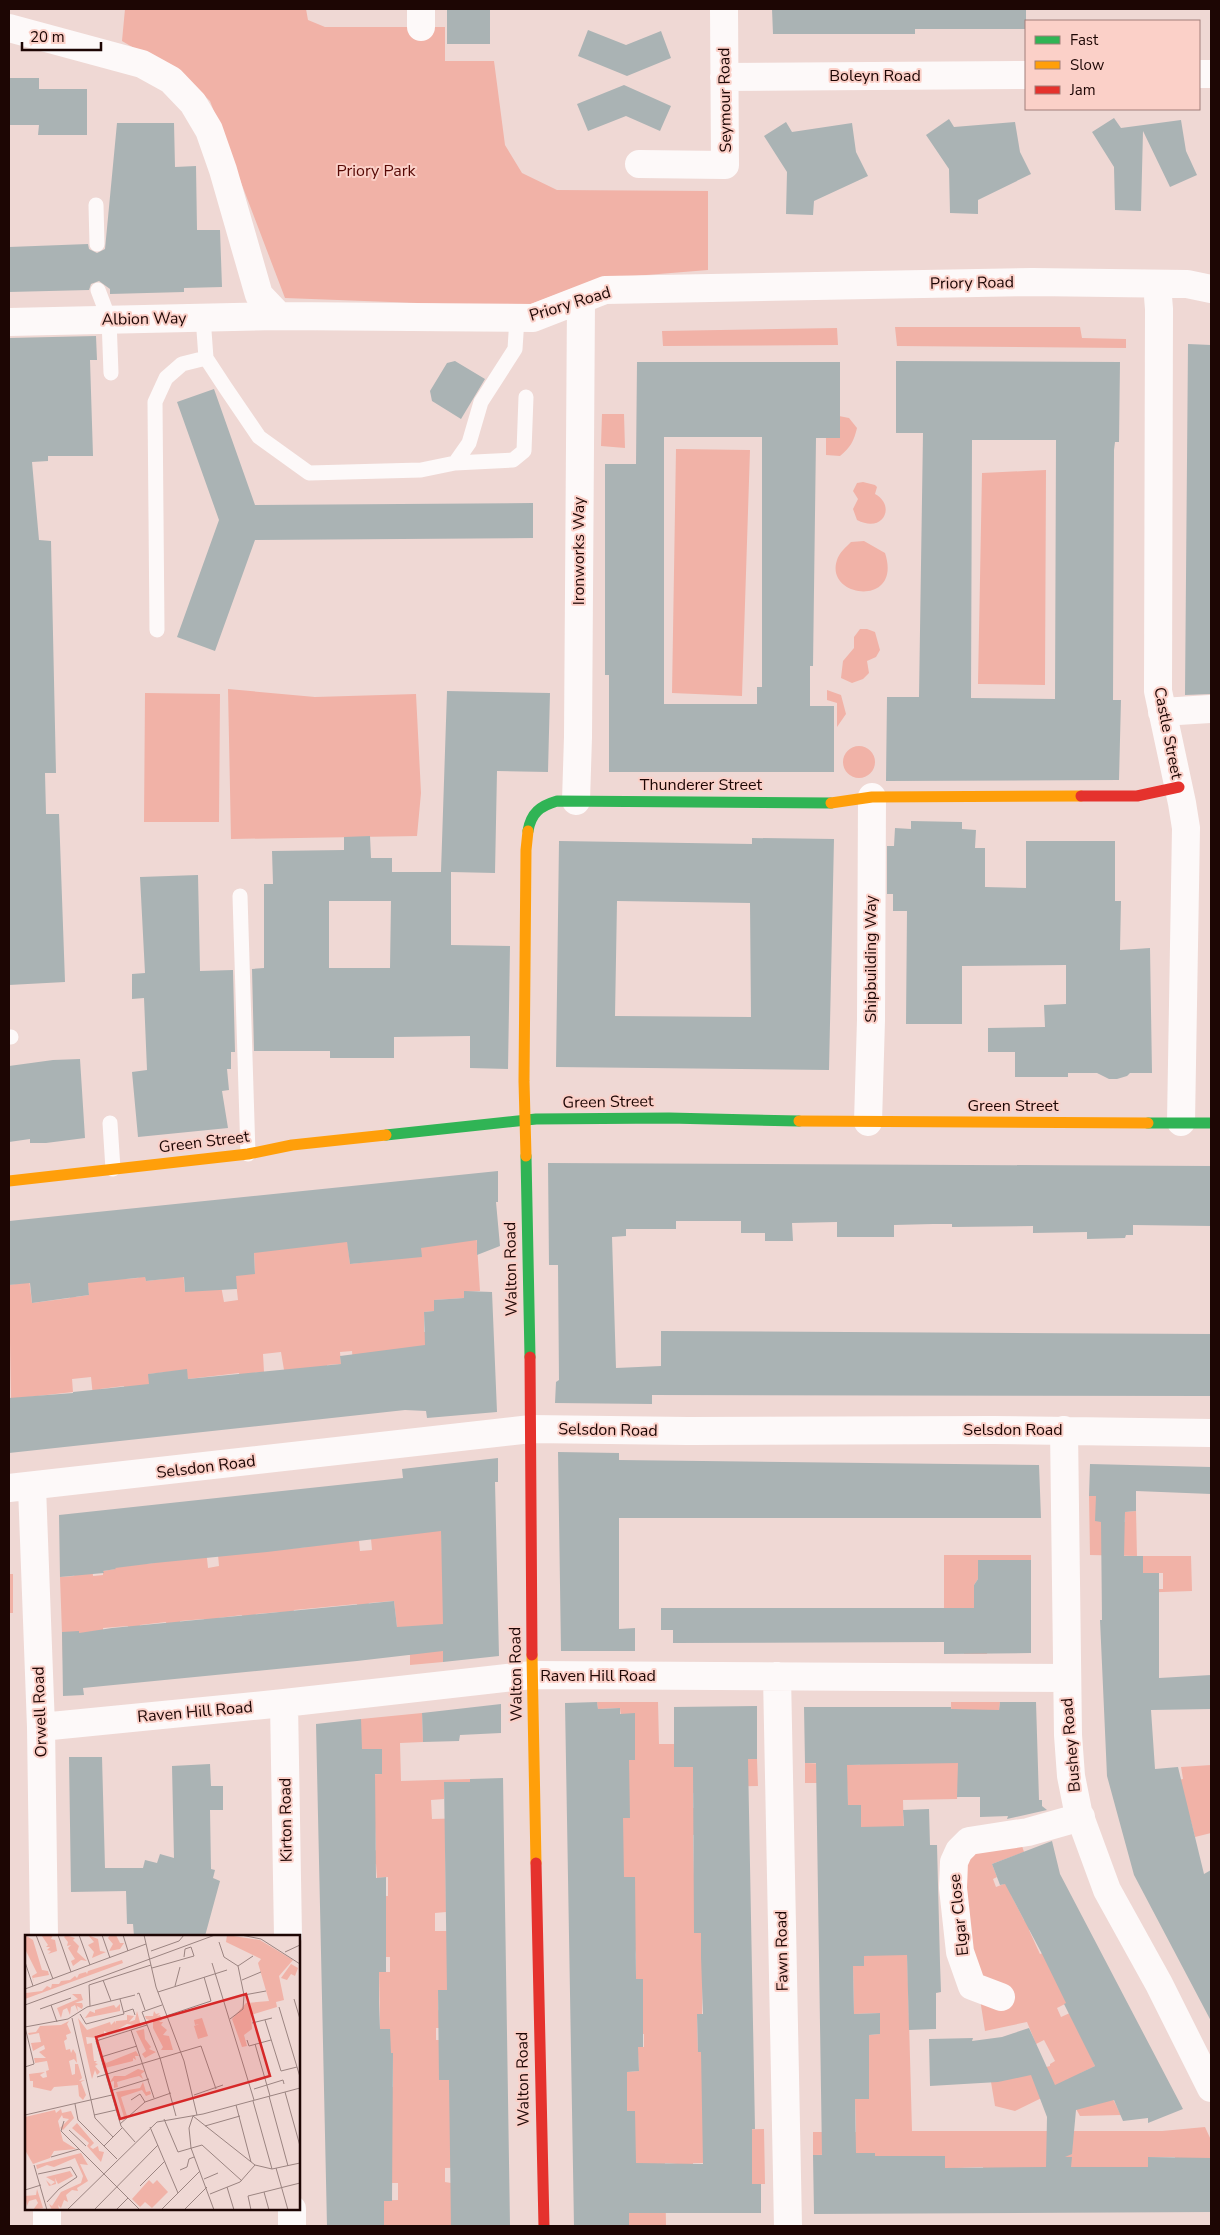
<svg xmlns="http://www.w3.org/2000/svg" width="1220" height="2235" font-family="'Nunito Sans',sans-serif">
	<rect width="100%" height="100%" fill="#efd8d4"/>
	<path fill="#f1b2a7" d="M125,9H306L308,20L325,27H445V61H494L505,145L522,173L557,190L708,191V270L597,279L523,307L285,298L210,101L187,79L122,41Z
		M895,327H1080L1082,338L1126,339V348L897,346Z
		M837,328L838,345L663,346L662,331Z
		M602,414H624L625,448L601,446Z
		M839,416L849,418L857,428C854,441 850,448 840,456L826,455V438Z
		M676,449L750,450L742,696L672,693Z
		M1046,470L1045,685L978,684L982,473Z
		M863,482L875,485L877,487L875,494C896,505 884,534 857,520L853,509L858,499L853,491L857,483Z
		M864,541L885,553C903,608 824,598 837,560C839,553 846,547 851,542Z
		M860,629H867L875,632L880,650L876,657L867,661L869,673L863,679L852,683L841,678L843,661L854,648V637Z
		M228,689L315,697L416,694L421,793L417,836L231,839Z
		M827,690L841,695L846,714L837,727V703L827,700Z
		M145,693L220,694L219,822H144Z
		M843 762a16 16 0 1 1 32 0a16 16 0 1 1-32 0Z
		M417,1212L476,1228L480,1291L464,1292V1298L434,1300V1311L424,1312V1332L462,1331L435,1361L353,1362L352,1351L340,1352L341,1364L327,1365L330,1391L284,1370L281,1352L263,1354L264,1372L252,1373L242,1399L239,1373L188,1379L186,1370L149,1374L150,1384L127,1412L124,1386L100,1389L103,1415L95,1416L91,1377L72,1379L73,1392L11,1399L9,1285L23,1283L26,1254L32,1303L70,1298L67,1270L76,1297L89,1295L87,1276L125,1279L138,1278L144,1270L146,1281L164,1279L180,1238L185,1292L221,1286L224,1302L238,1300L233,1255L255,1274L254,1252L345,1221L350,1264L386,1260Z
		M440,1465L442,1557L468,1604L443,1605V1662L410,1665V1655H407L406,1627H397L394,1601L369,1603L360,1632L357,1604L294,1610L282,1639L280,1612L256,1614L244,1644L242,1615L218,1618L208,1649L204,1619L180,1621L183,1651L169,1652L166,1622L140,1625L131,1656L128,1626L103,1628L106,1658L63,1662L60,1577L74,1576L90,1542L93,1576L103,1575V1571L115,1569L112,1539L142,1564L154,1563L204,1530L208,1568L219,1566L218,1555L307,1547L356,1513L360,1551L372,1550L371,1539L416,1481L415,1468Z
		M1089,1496H1096V1521L1125,1522V1512L1136,1511L1137,1556L1090,1555Z
		M944,1555H1031V1560H978V1579L974,1585V1593L979,1596L987,1654H964V1635H944Z
		M1143,1556H1191L1192,1591L1134,1593V1589H1163V1573H1143Z
		M9,1574H13V1613H9Z
		M597,1702H658L659,1744H674L675,1767H709L742,1759H757L758,1786L707,1787V1792L693,1793V1808H702V1834L693,1835L694,1876L704,1933L702,2014H697L698,2052H710L721,2130L764,2129L765,2184H752L723,2163H693V2182H677V2164L665,2163L666,2226H629V2207L603,2126L635,2125V2111H627V2072L639,2071L638,2054L626,2047H644V2034H626L643,1995V1979H625V1974H636V1955L623,1877L622,1818H630L621,1760H635C635,1741 621,1727 620,1708L598,1709Z
		M951,1702H1000L999,1710H981V1733L958,1786L957,1799L903,1800L912,2131H1162L1205,2127L1211,2140V2180L1175,2179V2157H1149L1148,2180L983,2181V2167L956,2168L945,2179V2156H875V2154L813,2155V2132H856L855,2099H869V2035L880,2034L879,2013L854,2014L853,1966H864V1956H869L876,1827H861V1805H848L847,1783H805V1763L860,1765L861,1744L952,1752Z
		M422,1713L423,1742L400,1743L401,1781L470,1779V1782H444V1799L431,1800L432,1819L471,1818L445,1824L446,1912L435,1913V1931H473L447,1990H438V2009L448,2028H436V2040H457L475,2079L477,2167L445,2168V2182L451,2183V2226H384L383,2208L357,2201L398,2200V2183H383L355,2088L393,2087V2053H380L390,2042V2029H380L379,1972H390V1957H378L386,1947V1934L351,1897L388,1896V1877L377,1878L376,1864H350L376,1850L375,1825L348,1775L382,1774V1749H347L361,1736V1719Z
		M1211,1765V1833L1195,1837L1190,1818L1168,1782L1183,1779L1181,1767Z
		M1022,1846L1024,1852L992,1864L997,1877L993,1879L996,1887L1009,1882L1011,1895L1024,1920L1046,1911L1052,1921L1029,1930L1040,1954L1065,1945L1067,2003L1057,2008L1061,2017L1072,2012L1095,2066L1081,2073L1113,2099L1121,2115L1080,2116L1064,2087L1015,2111L995,2106L991,2082L1050,2066V2064L1055,2061L1044,2040L1036,2044L1027,2022L985,2031L980,1999L986,1983L971,1953L965,1859L975,1851Z"/>
	<path fill="#aab3b4" fill-rule="evenodd" d="M447,9H490V44H447Z
		M772,9H1026V29H915V34H773Z
		M588,30L626,45L661,31L671,58L627,76L578,56Z
		M9,78H39V89H87V135H38L39,125H9Z
		M624,85L671,106L660,131L626,116L588,131L577,104Z
		M1114,118L1121,128L1181,120L1186,151L1197,175L1170,187L1143,131L1141,211L1115,210L1114,167L1092,132Z
		M949,119L954,127L1015,122L1020,152L1031,174L978,200V214L950,213L949,169L926,135Z
		M786,122L792,132L852,123L856,152L868,176L814,201L813,215L786,214L787,172L764,136Z
		M117,123H174L175,167L196,166L197,230H220L222,287L184,288V292L110,294V289L99,281L91,284L89,290L9,292V247L88,244L89,249L97,253L105,249Z
		M96,336L97,360H90L93,456H48V461L32,462L39,540L51,541L56,773H45L46,814H59L65,982L9,985V338Z
		M1188,344L1211,345V694L1185,695Z
		M455,361L485,379L461,419L432,401L430,391L447,363Z
		M896,361L1120,362L1119,442H1115L1114,450L1113,700H1121L1119,780L886,781L887,697H919L923,433H896ZM972,440H1056L1055,699L971,698Z
		M637,362H840V438H816L813,666H810V706H834V772H609V675H605V464H636ZM664,437H762V687H757V704H664Z
		M214,389L255,505L533,503V538L255,540L215,651L177,637L219,520L177,402Z
		M447,691L550,693L548,772L497,771L495,873L451,872V945L510,946L508,1069L470,1068V1036L394,1037V1058H330V1051H254L252,969L264,968V884H273L272,851L344,850V837L370,836L371,858H392V872H447H441ZM329,901H391L390,968H329Z
		M911,821L962,822V829L976,830L975,848H985V887L1026,888V841H1115V901H1121L1120,950L1150,948L1152,1073H1130L1127,1076L1117,1079H1109L1097,1073H1068V1077H1015V1052H988V1028L1045,1027L1044,1005L1066,1004V965L962,966V1024H906L907,911H893V894H887V846H894L895,828L911,829Z
		M752,838L834,839L829,1070L556,1067L559,841L752,844ZM617,901L750,903L751,1017L615,1016Z
		M198,875L200,971L233,970L235,1052H231V1069H227L229,1090L222,1091L228,1128L138,1137L132,1072L147,1070L144,998L132,999V974L145,973L140,877Z
		M80,1059L85,1138L46,1143H30V1139L9,1142V1066L53,1060Z
		M548,1163L1211,1166V1226L1133,1225V1235H1126L1125,1238L1087,1239V1232L1033,1233V1226L952,1227V1224H933L894,1225V1237H837V1222L792,1223L793,1241H765V1233H741V1221H676V1229H626V1236L612,1237L616,1368L661,1366V1331L1211,1334V1396L652,1395V1404L555,1403L556,1382L559,1380L558,1265H549Z
		M498,1171V1202H496L500,1246L477,1255V1240L421,1248L422,1257L350,1264L347,1242L254,1253L255,1274L236,1276L237,1289L185,1292L184,1277L146,1281L145,1277L88,1283L89,1295L32,1303L30,1283L9,1285V1221Z
		M464,1291L492,1292L497,1412L427,1418L426,1411L405,1410L9,1453V1398L73,1393V1392L149,1384L148,1374L187,1369L188,1379L341,1364L340,1356L425,1345L424,1312L434,1311V1300L464,1298Z
		M558,1452L619,1453V1460L1039,1465L1041,1518H619V1629L635,1628V1651H561Z
		M498,1458V1482H495L499,1656L443,1662V1651L357,1661L83,1688L84,1695L63,1696L62,1632L79,1631V1633L112,1628L394,1601L397,1627L443,1624L441,1531L267,1552L155,1563L115,1568L116,1569L103,1571L104,1573L60,1577L59,1515L403,1478L402,1469Z
		M1090,1464L1211,1467V1494L1136,1491V1511L1125,1512L1124,1556H1143V1573H1159V1678L1211,1675V1709L1151,1710L1155,1769L1178,1767L1204,1874L1211,1870V2021L1134,1875L1107,1776L1100,1620H1102L1101,1522L1095,1521L1096,1496H1089Z
		M978,1560H1031V1653L944,1654V1642L673,1643V1630H661V1608H974V1585L978,1579Z
		M597,1702L598,1709L620,1708V1714L635,1713V1760H629L630,1818H623L624,1877H635L636,1979H643V2047H638L639,2071L627,2072V2111H635L636,2163L703,2164L701,2052H698L697,2014H703L701,1957V1933H694L693,1767H674V1707L757,1706V1759H748L755,2129H752V2184H761V2213H629V2226H574L565,1703Z
		M1000,1702H1036L1039,1800H1042V1806L1047,1810L1007,1819L1008,1816L980,1817V1797H957L958,1763L847,1765L848,1805H861V1827L904,1826L903,1810L929,1809L930,1845H937L940,1963L941,1992L936,1993V2029L909,2030L907,1955L864,1956V1966H853L854,2014L880,2013V2034L869,2035V2099H855L856,2153H875V2156H945V2168L1046,2167L1047,2117L1031,2075L998,2082L930,2086L929,2039L973,2038L972,2041L1002,2037L1029,2028L1055,2085L1095,2066L1064,2004L1066,2003L1042,1954L1005,1884L1000,1885L992,1864L1052,1841L1060,1874L1183,2109L1148,2123V2118L1123,2121L1114,2100L1076,2110L1072,2154L1065,2157H1072L1071,2167H1148V2157L1210,2158L1211,2212L814,2214L813,2155H822L816,1763H805L804,1707H951V1709L999,1710Z
		M501,1704V1733L460,1735L459,1741L423,1742L422,1713Z
		M361,1719L362,1749H382V1774H375L376,1878L386,1877V1972H379V2003L380,2029H390L391,2053H393L392,2201H384V2226H327L316,1724Z
		M69,1757H102L105,1868H143L145,1860L157,1863L160,1854L174,1858L172,1766L210,1764L211,1786H223V1810H210L211,1869L215,1870L213,1878L220,1881L205,1936H134L133,1924H127L126,1891L71,1892Z
		M503,1778L510,2226H451L449,2080H439L438,1990H447L444,1782H470V1779Z"/>
	<g fill="none" stroke-linecap="round" stroke-linejoin="round">
		<path stroke="#fdf9f9" stroke-width="15" d="M96,205L97,244
			M98,290L109,319L111,373
			M203,317L206,358L225,387L259,437L309,473L421,470L455,463L469,443L481,402L515,349L517,318
			M455,463L513,460L524,451L526,397
			M157,630L155,402L166,378L182,364L206,358
			M240,896L248,1154
			M9,1037H11
			M110,1123L113,1169"/>
		<path stroke="#fdf9f9" stroke-width="28" d="M421,9V27
			M9,28L142,64L171,80L193,103L209,130L223,170L259,295L279,316
			M1199,74H1211
			M724,77L1026,75
			M639,164L725,165L724,9
			M1157,284L1159,309L1158,691L1182,803L1186,828L1181,1122
			M9,322L279,316L533,318L605,290L1032,282L1187,284L1211,289
			M1162,712L1210,709
			M576,801L578,737L581,301
			M868,1122L871,1020L872,797
			M1064,1430L1068,1735L1071,1776L1078,1811L1107,1890L1159,1984L1211,2088
			M32,1487L41,1727L44,1936
			M9,1488L531,1429L688,1431L993,1430L1211,1433
			M777,1676L788,2226
			M284,1703L288,1936
			M41,1727L284,1703L532,1675L1066,1678
			M1001,1997L972,1986L960,1952L953,1888L954,1862L959,1851L969,1841L1028,1832L1081,1817
			M47,2209V2226
			M292,2209V2226"/>
		<path stroke="#30b455" stroke-width="11" d="M528,831C531,813 540,806 557,801L831,803
			M1148,1123H1211
			M386,1135L536,1119L669,1118L799,1121
			M526,1156L530,1357"/>
		<path stroke="#ff9f0a" stroke-width="11" d="M831,803L872,797L1081,796
			M799,1121L1148,1123
			M526,1156L524,1081L526,850L528,831
			M9,1181L248,1154L292,1145L386,1135
			M532,1655L536,1863"/>
		<path stroke="#e5322d" stroke-width="11" d="M1081,796H1137L1179,787
			M530,1357L532,1655
			M536,1863L544,2226"/>
	</g>
	<g text-anchor="middle" dominant-baseline="central" stroke-width="4" stroke-linejoin="round" paint-order="stroke">
		<g font-size="16" fill="#1d0604" stroke="#fbd0c8">
			<text x="875" y="76">Boleyn Road</text>
			<text transform="translate(725 100) rotate(-91)">Seymour Road</text>
			<text transform="translate(972 283) rotate(-1)">Priory Road</text>
			<text transform="translate(570 304) rotate(-17)">Priory Road</text>
			<text transform="translate(144 319) rotate(-1)">Albion Way</text>
			<text transform="translate(579 551) rotate(-90)">Ironworks Way</text>
			<text transform="translate(1168 733) rotate(79)">Castle Street</text>
			<text x="701" y="785">Thunderer Street</text>
			<text transform="translate(871 959) rotate(-90)">Shipbuilding Way</text>
			<text transform="translate(608 1102) rotate(-1)">Green Street</text>
			<text x="1013" y="1106">Green Street</text>
			<text transform="translate(204 1142) rotate(-7)">Green Street</text>
			<text transform="translate(511 1269) rotate(-91)">Walton Road</text>
			<text transform="translate(608 1430) rotate(1)">Selsdon Road</text>
			<text x="1013" y="1430">Selsdon Road</text>
			<text transform="translate(206 1467) rotate(-7)">Selsdon Road</text>
			<text transform="translate(516 1674) rotate(-91)">Walton Road</text>
			<text x="598" y="1676">Raven Hill Road</text>
			<text transform="translate(40 1712) rotate(-92)">Orwell Road</text>
			<text transform="translate(195 1712) rotate(-5)">Raven Hill Road</text>
			<text transform="translate(1071 1745) rotate(-95)">Bushey Road</text>
			<text transform="translate(286 1820) rotate(-91)">Kirton Road</text>
			<text transform="translate(959 1915) rotate(-96)">Elgar Close</text>
			<text transform="translate(782 1951) rotate(-91)">Fawn Road</text>
			<text transform="translate(523 2079) rotate(-91)">Walton Road</text>
		</g>
		<g font-size="16" fill="#560804" stroke="#fbd0c8">
			<text x="376" y="171">Priory Park</text>
		</g>
	</g>
	<g transform="translate(25 1935)">
		<rect width="275" height="275" fill="#efd8d4"/>
		<path d="M0,0L8,5L17,35L23,36L24,40L8,43L9,48L7,41L12,38L0,14ZM28,0L26,4L30,5L32,16L23,19L26,16L22,15L25,12H21L23,10L17,1ZM41,0L50,3L48,5L54,11L52,17L62,26L56,25L48,31L46,26L50,24L43,13L46,10L42,11L43,7L39,2ZM63,0L73,4L75,16L81,17L67,23L69,17L63,10L69,7ZM85,0H91L95,8H99L95,14L84,16L88,9L83,3ZM202,0L235,5L268,25L254,41L259,65L251,67L252,72L226,80L227,94L219,100L222,111L217,112L207,84L221,68L244,66L233,28L236,24L201,7ZM97,25L98,28L0,64L1,58L17,56L22,51L26,53L27,49H34L36,46L45,45L50,41L52,43L54,39L61,37L62,39L63,36ZM266,29L273,33L270,41L266,39L262,45L256,43ZM47,59H56L58,65L50,68H57L58,71L57,74L52,71L53,77L50,70L46,72L45,80L42,73L38,75L36,83L32,73L53,64ZM95,69V76L60,83L65,76L70,78V75L89,70L91,73ZM112,76L116,91L102,89L85,99L79,96V99L71,100L72,103L61,102L62,109L67,108L69,126H72L70,128L73,129L70,131L75,137L72,140L70,135L67,144L53,83L62,95L85,87L86,90L90,86L91,89V86L102,85V80L109,81L104,87L110,85ZM129,76L131,79L135,78L132,81L135,80L137,85L134,87H138L136,90L142,95L138,100L144,101L148,115H136L138,112L128,93V86L121,84L120,81H128ZM177,83L183,101L173,104L169,91L174,89L170,90L169,85ZM44,86L42,89L46,98L41,100L42,104L39,106L41,115L45,114L46,118L48,114L51,119L52,128L49,124L44,126L47,140L50,139V129H53L57,143L54,146L60,145L56,147L61,160L58,165L54,161L53,150L29,152L26,156L8,152V146H5L4,139L20,137L15,140L18,143L22,142L21,136L24,135L22,126L10,128L9,123H21L14,117L20,114L19,110L8,116L6,108L16,107L14,98L4,100L3,98L11,97L15,91L36,90ZM119,94L120,104L126,112L124,114L131,117L120,123L117,119L121,116L111,96ZM111,116L114,121H110L111,125L108,123V126L80,133V126L81,128ZM113,134L120,136L116,139L118,144L114,141L106,143L92,147L93,152L89,153V146L85,147L89,141H100ZM118,147L121,157L125,156L126,159L121,161L117,155L96,162L102,181L97,186L99,182L91,157L115,153ZM36,174L37,178L46,176L49,183L38,195L35,193L44,184L38,183L37,180L33,186L38,206L51,214L29,216L25,223L8,229L0,215V182L30,175L31,178ZM52,188L69,208L65,212L68,214L73,211L74,216L79,217L76,227L62,211L64,208L47,193ZM56,218L63,230L55,229L63,246L52,253L53,256L47,255L41,260L43,267L39,265L36,273L33,270L34,274L27,275L24,269L27,271L36,257L56,248L58,241L50,223L29,232L22,230L12,234L11,230ZM45,236L48,241L33,249L30,243L31,249L24,251L21,245L26,250L30,247L21,242ZM124,245L128,249L132,245L143,257L127,273L120,267L115,272L107,264ZM12,254L18,273L8,275L13,268L11,264L4,266L2,271L0,261L11,260Z" fill="#f1b2a7"/>
		<path fill="none" stroke="#9b8481" stroke-width="1" d="M11,0L28,44M33,0L46,37M54,0L65,30M77,0L85,23M98,0L103,16M119,0L131,52L159,126L172,180M216,0L236,4L275,29M194,7L199,22L213,31L219,60L218,74L205,84M126,16L154,6L159,0M260,17L275,10M0,27L8,51M187,28L229,165M213,31L228,21M127,33L169,21L166,12L160,14L159,22M78,45L86,66M217,45L236,37M150,51L155,32M0,54L121,9M133,57L202,35M112,59L114,58L120,75M219,60L241,56M269,64L275,84M0,70L190,0M26,70L32,87M137,70L117,77L135,123L151,181M65,71L64,50L126,30M254,72L275,142M15,74L46,63M99,77L108,74L110,80M55,79L61,89L99,79L95,64M141,81L186,66L179,42M47,83L66,165M240,85L256,136L272,132M227,88L247,83M0,92L43,84L62,72L110,60M106,95L129,163M222,105L224,111L246,105M230,109L245,161M76,122L112,111M0,132L9,129L0,92M72,142L176,111L191,154M229,154L258,145L259,149M85,156L124,144M260,157L275,211M169,160L198,150M244,161L263,231M66,165L70,183L88,202M106,165L115,159L120,167M228,166L247,234M50,169L53,185L92,224M211,170L226,227M0,180L87,160M69,180L91,175M168,181L164,193L166,213L189,275M168,181L230,230L247,234L275,228M139,184L153,217L177,210L217,246M39,186L36,196L115,275M95,189L120,167L146,158M180,191L215,181M125,192L153,258M44,195L61,211M110,207L96,191L71,106L122,90M79,211L97,193M26,222L54,214M9,230L22,275M251,233L263,275M155,235L162,232L164,224L169,222M13,239L46,232L52,242L34,254L22,267M179,244L193,238M115,251L140,226M202,252L209,275M0,255L16,250M239,257L244,275M185,259L215,247L230,230M42,275L132,187L178,179L275,153M69,275L133,210M91,275L103,263M136,275L175,236M159,275L182,252M226,275L223,261L275,248"/>
		<path fill="#d62828" fill-opacity="0.15" stroke="#d62828" stroke-width="2.5" d="M221,59L245,141L95,184L71,102Z"/>
		<rect width="275" height="275" fill="none" stroke="#1d0604" stroke-width="2.5"/>
	</g>
	<rect width="1220" height="2235" fill="none" stroke="#1d0604" stroke-width="20"/>
	<rect x="1025" y="20" width="175" height="90" fill="#fbd0c8" stroke="#a27f7a"/>
	<rect x="1035" y="36" width="25" height="8" fill="#30b455" stroke="#a27f7a"/>
	<text x="1070" y="45" font-size="15" fill="#1d0604">Fast</text>
	<rect x="1035" y="61" width="25" height="8" fill="#ff9f0a" stroke="#a27f7a"/>
	<text x="1070" y="70" font-size="15" fill="#1d0604">Slow</text>
	<rect x="1035" y="86" width="25" height="8" fill="#e5322d" stroke="#a27f7a"/>
	<text x="1070" y="95" font-size="15" fill="#1d0604">Jam</text>
	<path d="M22 42v8h79v-8" fill="none" stroke="#1d0604" stroke-width="2.5"/>
	<text x="30" y="42" font-size="15" fill="#1d0604" stroke="#fbd0c8" stroke-width="4" paint-order="stroke">20 m</text>
</svg>
